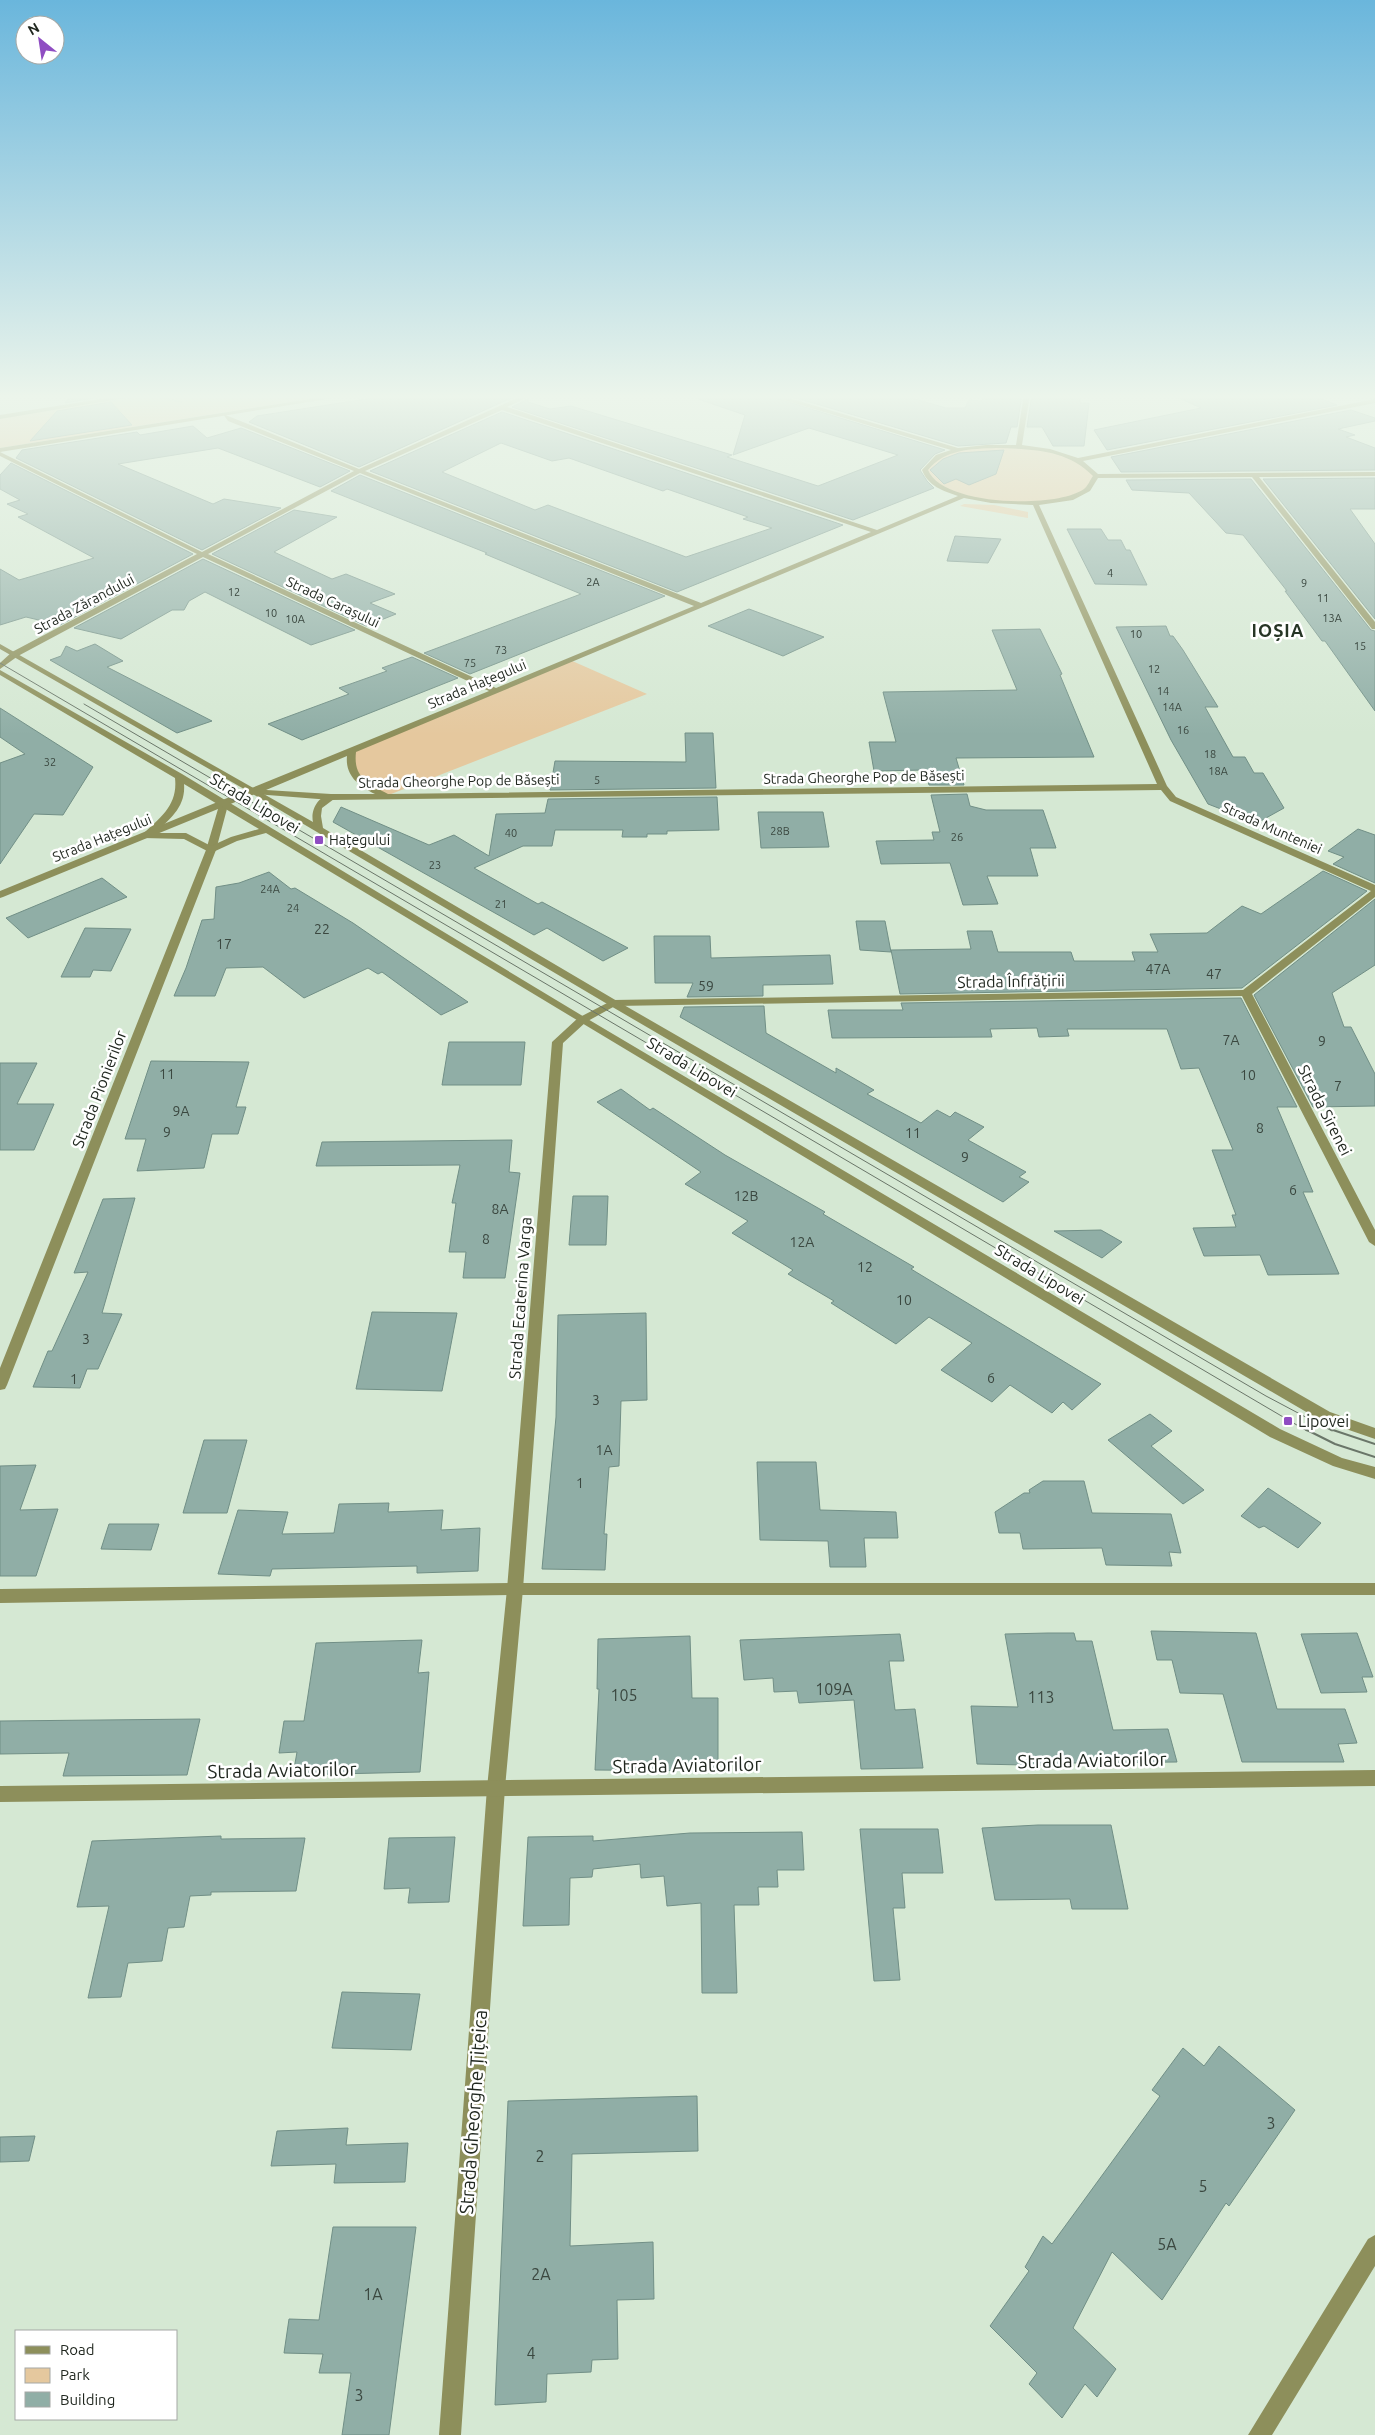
<svg xmlns="http://www.w3.org/2000/svg" width="1375" height="2435" font-family="Ubuntu,sans-serif">
	<rect width="100%" height="100%" fill="#d5e8d3"/>
	<path fill="#e5c89e" d="M157,394H339L0,448V418Z
		M975,447L1038,449L1078,460L1096,476C1090,515 970,504 944,489C937,485 930,476 925,470C935,452 956,451 975,447Z
		M964,504L994,505L1028,512V518L960,506Z
		M570,660L647,694L386,796L360,782L352,751Z"/>
	<path fill="#90aea6" stroke="#718f86" fill-rule="evenodd" d="M72,394H103L105,396L65,403Z
		M398,394H520L359,467L249,422L257,416Z
		M699,394H762L945,450L935,454L920,470L927,481L934,488L853,520L512,407L528,399V402L550,409L571,406L732,455L727,457L818,486L898,455L809,428L733,455L745,415L698,399Z
		M783,394H898L946,408H965L969,400L982,401L983,394H1022L1017,427H1011L1006,443L958,446Z
		M1032,394L1080,395V403H1089L1084,446H1053L1042,427H1027Z
		M1170,394H1310L1337,405L1107,450L1094,430L1201,408Z
		M111,402L132,425L30,441L57,411Z
		M1351,410L1375,418V421L1338,429L1355,435L1346,437L1375,448V470L1121,472L1111,457Z
		M502,412L843,525L677,592L370,471ZM501,443L552,461L569,458L663,491L667,489L748,517L743,519L772,528L686,557L548,505L535,510L442,472Z
		M193,426L207,438L241,428L350,471L320,487L218,448L118,464L213,504L224,499L281,508L202,550L16,458L22,450L137,432L140,435Z
		M1004,450L996,474L969,485L956,479L944,484L930,470L943,459L959,453Z
		M11,463L193,554L60,625L26,617L0,625V569L19,580L94,558L18,517L28,514L7,504L20,500L0,489V475Z
		M360,475L665,596L470,674L424,653L581,594L485,554L487,553L331,491Z
		M1375,478V509H1350L1375,544V619L1263,479Z
		M1251,479L1371,630L1375,631V711L1325,641H1322L1285,591H1287L1243,535L1226,533L1189,493L1132,490L1126,480Z
		M294,510L337,517L274,552L332,579L346,574L395,594L370,603L396,614L366,626L212,554Z
		M1067,529H1101L1108,540H1121L1126,550H1130L1147,585L1095,584Z
		M955,536L1001,539L988,563L947,561Z
		M203,559L355,630L311,645L205,592L189,601L184,610H172L121,639L74,628Z
		M749,609L824,637L783,656L708,626Z
		M1166,626L1170,636H1173L1183,650L1218,707H1205L1233,757H1245L1254,773H1263L1284,808L1257,823L1208,804L1171,740L1116,627Z
		M1040,629L1062,674L1060,675L1094,757L956,758L964,785H929L925,770L874,771L869,742H896L883,692L1017,690L992,630Z
		M95,644L123,661L107,667L212,721L177,733L50,660L61,656L66,646L77,651Z
		M412,657L458,678L302,740L268,724L349,694L339,688L387,671L382,668Z
		M0,708L93,767L63,815L34,814L0,864V763L25,754L0,737Z
		M685,733H713L716,788L550,790L555,761L686,762Z
		M967,794L970,806L986,810H1043L1056,848H1030L1038,876H987L998,904L963,905L950,863L881,864L876,841L934,840L932,832H940L931,795Z
		M717,797L719,830L667,831V834H647V837H622L623,830H555L552,846H523L474,868L538,904L542,902L628,948L603,961L547,928L534,935L333,822L341,807L429,845L454,835L489,856L496,814L545,813L548,799Z
		M758,812H823L829,847L761,848Z
		M1358,829L1375,835V883L1333,864L1344,857L1328,851Z
		M1323,871L1367,891L1242,988L900,994L891,950L971,949L967,931H992L998,952H1071L1074,961H1135L1132,952H1158L1150,934L1207,933L1242,906L1261,914Z
		M269,872L291,889L295,888L353,923L468,1002L441,1015L382,972L378,974L368,968L304,998L263,967L226,968L215,996H174L186,968L202,920L214,919L216,887L239,883Z
		M102,878L127,897L28,938L6,918Z
		M1375,899V965L1332,993L1344,1027H1351L1375,1074V1106L1313,1107L1254,995Z
		M856,921H885L891,952L860,950Z
		M85,928L131,929L111,971L93,970L90,977H61Z
		M654,936H710L711,958L830,955L833,984L763,985V996L687,997L693,983H655Z
		M1241,998L1297,1107H1277L1313,1192H1303L1339,1274L1268,1275L1260,1255L1204,1256L1193,1228L1236,1227L1232,1215H1236L1212,1150H1233L1199,1068L1181,1069L1167,1029H1067L1069,1036L1039,1037L1037,1028L990,1029L992,1037L832,1038L828,1010H903L901,1003Z
		M764,1006L766,1033L836,1073V1068L874,1090L867,1094L921,1123L937,1110L950,1117L955,1112L984,1127L968,1140L1026,1172L1019,1177L1029,1182L1003,1202L680,1017L684,1007Z
		M449,1042H525L521,1085H442Z
		M151,1061L249,1062L236,1107H246L238,1134H212L204,1168L137,1171L146,1139H125Z
		M0,1063H37L17,1104H54L34,1150H0Z
		M621,1089L650,1110L653,1108L725,1155L825,1212L823,1214L914,1267L911,1269L1101,1384L1072,1410L1063,1402L1052,1413L1010,1385L992,1402L941,1370L972,1343L929,1317L896,1344L831,1303L834,1301L788,1274L793,1270L732,1233L748,1221L685,1184L701,1172L597,1102Z
		M512,1140L509,1172L520,1173L505,1278H463L466,1252H449L456,1203H452L460,1165L316,1166L322,1142Z
		M573,1196H608L606,1245H569Z
		M135,1198L102,1313L122,1314L98,1369H87L80,1388L33,1387L48,1351H52L88,1272L74,1273L103,1199Z
		M1101,1230L1122,1242L1102,1258L1054,1231Z
		M372,1312L457,1313L442,1391L356,1389Z
		M646,1313L647,1400L621,1401L619,1466L609,1467L604,1534H607L605,1570L542,1569L556,1417L558,1315Z
		M1150,1414L1172,1431L1151,1446L1204,1490L1183,1504L1108,1440Z
		M204,1440H247L227,1513H183Z
		M757,1462H816L820,1510L896,1512L898,1538H864L866,1567H830L828,1541L760,1540Z
		M36,1465L20,1510L58,1509L36,1576H0V1466Z
		M1043,1481H1084L1092,1513L1171,1514L1181,1553L1169,1552L1172,1566L1106,1565L1102,1548L1023,1549L1020,1533H999L995,1512L1024,1493H1030L1029,1490Z
		M1268,1488L1321,1523L1298,1548L1264,1526L1259,1528L1241,1516Z
		M389,1503L388,1512L443,1510L441,1530L480,1528L478,1571L417,1573V1566L272,1569L270,1576L218,1574L238,1510L288,1512L282,1534L334,1533L339,1504Z
		M109,1524H159L151,1550L101,1549Z
		M1151,1631L1256,1633L1277,1709H1345L1357,1743L1338,1744L1344,1762H1242L1223,1694L1180,1693L1172,1660H1157Z
		M1048,1633H1074L1076,1641H1092L1113,1730L1168,1729L1177,1762L1073,1763V1766L977,1764L971,1706L1018,1707L1005,1634Z
		M1357,1633L1373,1677H1362L1367,1692L1321,1693L1301,1634Z
		M900,1634L904,1661H889L895,1710L915,1709L923,1768L861,1769L854,1700L799,1703L797,1691L774,1692L773,1678L744,1680L740,1640Z
		M690,1636L692,1698H718V1771L595,1770L599,1689H597L598,1639Z
		M422,1640L418,1673L429,1672L420,1772L293,1775L297,1752L279,1753L284,1721H304L316,1643Z
		M200,1719L187,1775L63,1776L69,1753L0,1754V1721Z
		M1038,1825H1111L1128,1909H1072L1070,1899L995,1900L982,1828Z
		M860,1829H938L943,1873H902L905,1908H893L900,1980L874,1981Z
		M802,1832L804,1870H777L778,1887H758L759,1905H734L737,1993H702L701,1903L667,1906L664,1876L641,1878L640,1864L593,1869L592,1877L570,1878L569,1925L523,1926L528,1837L593,1836V1841L690,1833Z
		M221,1836V1839L305,1838L296,1891L211,1892V1895L190,1896L184,1927L168,1928L162,1961L128,1963L121,1997L88,1998L109,1906L77,1907L92,1841Z
		M455,1837L449,1902L408,1903L410,1888L384,1889L389,1838Z
		M342,1992L420,1994L411,2050L332,2048Z
		M1219,2046L1295,2110L1229,2206L1226,2203L1162,2300L1112,2252L1073,2328L1116,2369L1097,2397L1085,2384L1062,2418L1029,2384L1037,2373L990,2326L1029,2271L1025,2267L1043,2236L1052,2244L1160,2096L1152,2090L1183,2048L1204,2066Z
		M697,2096L698,2151L572,2154L570,2246L653,2242L654,2299L617,2300L618,2359L592,2360L591,2372L547,2374L546,2402L495,2405L508,2101Z
		M348,2128L346,2145L408,2143L405,2182L334,2183L336,2164L271,2166L277,2131Z
		M35,2136L29,2161L0,2162V2137Z
		M333,2227H416L389,2435H342L351,2373H319L323,2354L284,2353L289,2319L319,2320Z"/>
	<g fill="none" stroke-linecap="round" stroke-linejoin="round">
		<path stroke="#98a796" stroke-width="2" stroke-dasharray="2 1" stroke-linecap="butt" d="M448,394L469,401
			M163,398L182,402"/>
		<path fill="#8d8f5b" fill-rule="evenodd" d="M132,394H149L0,419V415Z
			M526,394H535L507,407L877,530L958,496C943,491 928,486 922,470L936,455L951,450L764,394H775L958,448L986,445H1016L1024,394H1030L1022,445L1050,449L1078,458L1375,399V403L1083,461L1098,474L1375,472V476L1259,477L1375,622V629H1372L1252,477L1098,478L1090,491L1073,500L1039,505L1167,786L1176,797L1375,885V897L1252,994L1375,1230V1246L1369,1242L1242,996L615,1006L586,1022L563,1043L523,1589L505,1788L461,2435H439L487,1788L507,1589L552,1042L578,1018L613,1000L1243,990L1371,891L1170,801L1161,790L331,800L255,794L228,805L216,850L7,1385L5,1389L0,1390V1368L206,850L218,809L3,897L0,898V891L489,691L203,557L18,656L0,669V663L12,652L197,554L0,456V452L202,552L354,471L228,421L223,414L359,469ZM502,410L871,532L701,603L365,471ZM996,448C1031,449 1067,449 1093,476C1090,480 1088,486 1084,489C1056,509 942,506 928,470C945,449 971,449 996,448ZM360,473L694,606L496,688L208,554ZM964,498L991,503L1033,505L1157,784L388,794C368,783 353,778 356,752ZM347,756C345,776 359,786 375,794H331L266,790Z
			M1375,2235V2266L1272,2435H1248L1368,2239Z"/>
		<path fill="#8d8f5b" fill-rule="evenodd" d="M341,394H358L0,452V448Z
			M0,644L313,822C310,809 320,793 334,795V799L322,808L321,816L323,828L617,1001L1330,1412L1375,1428V1439L1320,1420L609,1005L251,793L0,649Z
			M0,670L182,774L586,1018L1280,1429L1342,1458L1375,1467V1479L1333,1466L1270,1437L266,833L237,841L211,853L184,839L143,838V834C161,817 178,805 175,778L0,675ZM184,784L259,829L231,837L211,846L186,833H155C170,819 186,807 184,784Z
			M515,1583H1375V1595H515L0,1603V1589Z
			M1375,1770V1786L0,1802V1786Z"/>
		<path stroke="#6a7669" stroke-width="1" d="M0,663L1307,1431
			M84,704L1266,1396L1332,1431"/>
		<path stroke="#6a7669" stroke-width="2" d="M1305,1429L1335,1444L1375,1457
			M1330,1429L1375,1444"/>
	</g>
	<linearGradient id="sky" x2="0" y2="1"><stop stop-color="#6ab6dc"/><stop offset="0.54" stop-color="#ecf5eb"/><stop offset="1" stop-color="#ecf5eb" stop-opacity="0"/></linearGradient>
	<rect width="1375" height="735" fill="url(#sky)"/>
	<g fill="#8f4dc2" stroke="#fff" stroke-width="2">
		<rect x="314" y="835" width="10" height="10" rx="2.5"/>
		<rect x="1283" y="1416" width="10" height="10" rx="2.5"/>
	</g>
	<g text-anchor="middle" dominant-baseline="central" stroke-width="5" stroke-linejoin="round" paint-order="stroke">
		<g font-size="11" fill="#3b4840">
			<text x="1110" y="573">4</text>
			<text x="593" y="582">2A</text>
			<text x="1304" y="583">9</text>
			<text x="234" y="592">12</text>
			<text x="1323" y="598">11</text>
			<text x="271" y="613">10</text>
			<text x="1332" y="618">13A</text>
			<text x="295" y="619">10A</text>
			<text x="1136" y="634">10</text>
			<text x="1360" y="646">15</text>
			<text x="501" y="650">73</text>
			<text x="470" y="663">75</text>
			<text x="1154" y="669">12</text>
			<text x="1163" y="691">14</text>
			<text x="1172" y="707">14A</text>
			<text x="1183" y="730">16</text>
			<text x="1210" y="754">18</text>
			<text x="50" y="762">32</text>
			<text x="1218" y="771">18A</text>
			<text x="597" y="780">5</text>
			<text x="780" y="831">28B</text>
			<text x="511" y="833">40</text>
			<text x="957" y="837">26</text>
			<text x="435" y="865">23</text>
			<text x="270" y="889">24A</text>
			<text x="501" y="904">21</text>
			<text x="293" y="908">24</text>
		</g>
		<g font-size="14" fill="#1f261e" stroke="#fff">
			<text transform="translate(333 602) rotate(25)">Strada Carașului</text>
			<text transform="translate(84 604) rotate(-28)">Strada Zărandului</text>
			<text transform="translate(477 684) rotate(-23)">Strada Hațegului</text>
			<text transform="translate(864 777) rotate(-1)">Strada Gheorghe Pop de Băsești</text>
			<text transform="translate(459 781) rotate(-1)">Strada Gheorghe Pop de Băsești</text>
			<text transform="translate(1272 828) rotate(24)">Strada Munteniei</text>
			<text transform="translate(102 838) rotate(-22)">Strada Hațegului</text>
		</g>
		<g font-size="14" fill="#1f261e" stroke="#fff" text-anchor="start">
			<text x="329" y="840">Hațegului</text>
		</g>
		<g font-size="14" fill="#3b4840">
			<text x="322" y="929">22</text>
			<text x="224" y="944">17</text>
			<text x="1158" y="969">47A</text>
			<text x="1214" y="974">47</text>
			<text x="706" y="986">59</text>
			<text x="1231" y="1040">7A</text>
			<text x="1322" y="1041">9</text>
			<text x="167" y="1074">11</text>
			<text x="1248" y="1075">10</text>
			<text x="1338" y="1086">7</text>
			<text x="181" y="1111">9A</text>
			<text x="1260" y="1128">8</text>
			<text x="167" y="1132">9</text>
			<text x="913" y="1133">11</text>
			<text x="965" y="1157">9</text>
			<text x="1293" y="1190">6</text>
			<text x="746" y="1196">12B</text>
			<text x="500" y="1209">8A</text>
			<text x="486" y="1239">8</text>
			<text x="802" y="1242">12A</text>
			<text x="865" y="1267">12</text>
			<text x="904" y="1300">10</text>
			<text x="86" y="1339">3</text>
			<text x="991" y="1378">6</text>
			<text x="74" y="1379">1</text>
			<text x="596" y="1400">3</text>
			<text x="604" y="1450">1A</text>
			<text x="580" y="1483">1</text>
		</g>
		<g font-size="16" fill="#1f261e" stroke="#fff">
			<text transform="translate(255 803) rotate(31)">Strada Lipovei</text>
			<text transform="translate(1011 981) rotate(-1)">Strada Înfrățirii</text>
			<text transform="translate(692 1067) rotate(31)">Strada Lipovei</text>
			<text transform="translate(99 1089) rotate(-69)">Strada Pionierilor</text>
			<text transform="translate(1325 1110) rotate(63)">Strada Sirenei</text>
			<text transform="translate(1040 1274) rotate(31)">Strada Lipovei</text>
			<text transform="translate(520 1298) rotate(-86)">Strada Ecaterina Varga</text>
		</g>
		<g font-size="16" fill="#1f261e" stroke="#fff" text-anchor="start">
			<text x="1298" y="1421">Lipovei</text>
		</g>
		<g font-size="16" fill="#3b4840">
			<text x="834" y="1689">109A</text>
			<text x="624" y="1695">105</text>
			<text x="1041" y="1697">113</text>
			<text x="1271" y="2123">3</text>
			<text x="540" y="2156">2</text>
			<text x="1203" y="2186">5</text>
			<text x="1167" y="2244">5A</text>
			<text x="541" y="2274">2A</text>
			<text x="373" y="2294">1A</text>
			<text x="531" y="2353">4</text>
			<text x="359" y="2395">3</text>
		</g>
		<g font-size="18" font-weight="bold" letter-spacing="1" fill="#263525" stroke="#fff">
			<text x="1278" y="630">IOȘIA</text>
		</g>
		<g font-size="19" fill="#1f261e" stroke="#fff">
			<text transform="translate(1092 1760) rotate(-1)">Strada Aviatorilor</text>
			<text transform="translate(687 1765) rotate(-1)">Strada Aviatorilor</text>
			<text transform="translate(282 1770) rotate(-1)">Strada Aviatorilor</text>
			<text transform="translate(473 2112) rotate(-86)">Strada Gheorghe Țițeica</text>
		</g>
	</g>
	<rect x="15" y="2330" width="162" height="90" fill="#ffffff" stroke="#a5a8a5"/>
	<rect x="25" y="2346" width="25" height="8" fill="#8d8f5b" stroke="#a5a8a5"/>
	<text x="60" y="2355" font-size="15" fill="#1f261e">Road</text>
	<rect x="25" y="2368" width="25" height="15" fill="#e5c89e" stroke="#a5a8a5"/>
	<text x="60" y="2380" font-size="15" fill="#1f261e">Park</text>
	<rect x="25" y="2392" width="25" height="15" fill="#90aea6" stroke="#a5a8a5"/>
	<text x="60" y="2405" font-size="15" fill="#1f261e">Building</text>
	<g transform="translate(40 40) rotate(330)"><circle r="24" fill="#ffffff" stroke="#a5a8a5"/>
	<path d="M0-4L9 19L0 12L-9 19Z" fill="#8f4dc2"/>
	<text y="-8" font-size="14" font-weight="bold" text-anchor="middle" fill="#1f261e">N</text>
	</g>
</svg>
